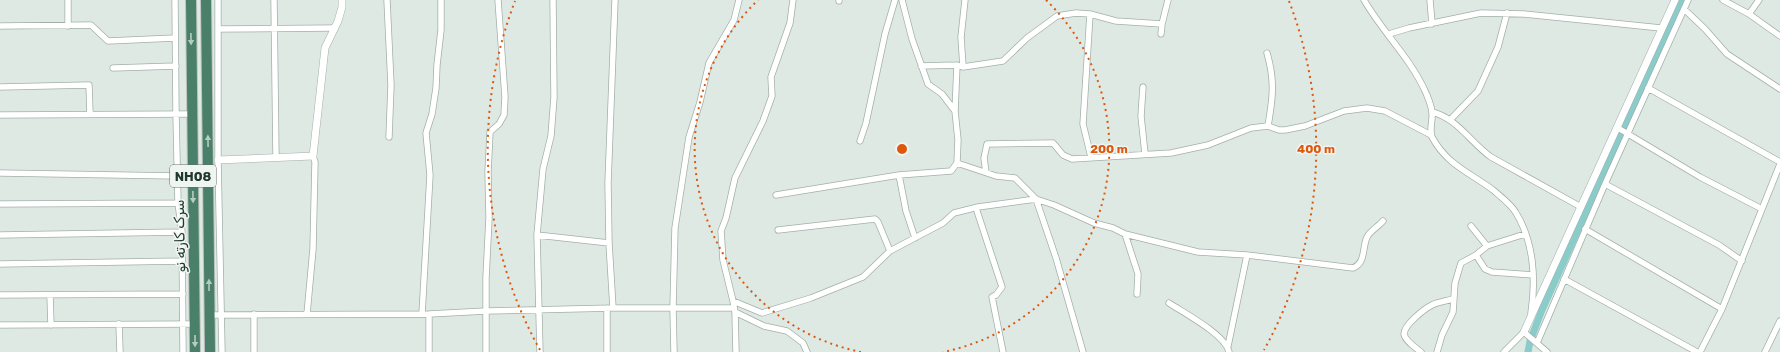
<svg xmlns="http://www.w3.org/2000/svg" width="1780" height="352" font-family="Rubik,Vazirmatn,sans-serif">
	<rect width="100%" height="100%" fill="#dfe9e3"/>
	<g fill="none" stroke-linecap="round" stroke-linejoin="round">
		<path stroke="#89ccca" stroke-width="7" d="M1528,352L1530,341L1542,310L1681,0"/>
		<g stroke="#a2b0a9" stroke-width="7">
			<path id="minor" d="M175,0L176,114L178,203L182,232L183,352
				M218,0V160L222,352
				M274,0L276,157
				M387,0L391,85L389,137
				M839,0V1
				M902,0L912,39L928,84L942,94L955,111
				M1364,0C1383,33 1410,57 1426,93C1428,98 1432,107 1432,113C1433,120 1429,130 1432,137C1447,165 1469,172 1493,190C1500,196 1512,205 1516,213C1534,242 1536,280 1531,313
				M1430,0L1432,24
				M1723,0L1749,14L1780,36
				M1684,9L1705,29L1727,54L1780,89
				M1090,14L1083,124L1091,157
				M1749,14L1759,0
				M0,26L91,25L108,41L175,38
				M68,26V0
				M218,29L335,28
				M1161,34L1162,24L1168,0
				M1389,34L1409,28L1481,13L1524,14L1661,28
				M1267,53C1275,81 1273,97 1268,126
				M921,66L957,65L963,67L1003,61L1027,38L1057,16L1076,13L1090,14L1116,21L1162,24
				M963,67L961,37L965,0
				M113,68L176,66
				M0,87L89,85L90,114
				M1143,87L1141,116L1145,154
				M1648,88L1780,162
				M1432,112C1457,118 1471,143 1491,157L1581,207
				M0,115L192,114
				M1450,120L1478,91L1498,47L1507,13
				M1618,128L1700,177L1762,209
				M860,141L866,123L885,34L895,0
				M957,163L996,176L1015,178L1036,199L1054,205L1094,223L1113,228L1125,234L1198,252L1247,255L1353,268C1366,263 1362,248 1367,237C1370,231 1379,226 1383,221
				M986,172L984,158L987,144L1053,143L1063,155L1072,159L1171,153L1208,145L1251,128L1268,126L1279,130H1285L1305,126L1344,111L1367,108L1385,111L1431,135
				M0,173L178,176
				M899,175L906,211L915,238
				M1605,184L1719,245L1742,261
				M776,195L899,175L951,171L957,163L958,140L955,111L957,65
				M0,204L178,203
				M976,208L1002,287L996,295L992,297L1003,352
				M1471,226L1487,246
				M1585,229L1722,309
				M778,230L875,219L878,222L890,251
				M1125,234L1138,274L1137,294
				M0,235L182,232
				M537,235L609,243
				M1476,255L1485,269L1492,272L1533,275
				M0,264L182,261
				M1564,279L1697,352
				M0,295L183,294
				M50,295L51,325
				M733,301L723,260L721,231L726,218L735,178L763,121L772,96L771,77L790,23L793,0
				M1169,303C1184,313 1226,335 1229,352
				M607,308V352
				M613,308L609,243L608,183L615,0
				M735,312L736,352
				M254,314V352
				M307,314L313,249L315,162L313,156
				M422,314L430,175L426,133L432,114L436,88L437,65L441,30V0
				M429,314V352
				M209,315L429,314L486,311L613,308H733
				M119,324L120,352
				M0,325L195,324
				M1537,343L1605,184L1688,0
				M1228,346L1247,255
				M486,352V278L489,218L488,172L490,132L499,124L504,115L505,97L498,0
				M540,352L537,235L543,169L551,136L554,97L553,0
				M674,352L673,308L675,228L689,137L700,102L709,63L734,20L739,0
				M807,352L803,343L787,331L764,326L735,312L733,301L762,313L811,298L863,277L890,251L943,223L954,213L978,207L1036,199L1056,258L1083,352
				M1421,352C1416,348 1405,341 1404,334C1404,325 1424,309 1432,305C1438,302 1446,301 1453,299
				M1437,352L1442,335L1453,312L1455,283L1461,263L1476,255L1487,246L1525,234
				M1504,352L1524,332L1547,352
				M1700,352L1722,309L1780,164
				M1765,352L1780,321"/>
		</g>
		<g stroke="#a2b0a9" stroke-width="8">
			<path id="tertiary" d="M218,160L313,156L325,48L338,21L342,7V0
				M1524,332L1675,0"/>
		</g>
		<g stroke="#bcc3c0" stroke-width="12">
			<path id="trunk" d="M191,0L195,352
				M206,0L210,352"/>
		</g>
		<use href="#minor" stroke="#fff" stroke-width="5.5"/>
		<use href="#tertiary" stroke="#fff" stroke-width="7"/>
		<use href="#trunk" stroke="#4a8069" stroke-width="10"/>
	</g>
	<defs><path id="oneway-solid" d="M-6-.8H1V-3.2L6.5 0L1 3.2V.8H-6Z"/></defs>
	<g fill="#b5cdc1">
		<use href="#oneway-solid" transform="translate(191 39) rotate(89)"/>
		<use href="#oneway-solid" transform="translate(208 141) rotate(-91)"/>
		<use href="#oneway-solid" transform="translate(193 197) rotate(89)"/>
		<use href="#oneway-solid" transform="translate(209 285) rotate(-90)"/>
		<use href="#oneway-solid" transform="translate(195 341) rotate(90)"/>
	</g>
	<g fill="none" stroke="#de570e" stroke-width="2" stroke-dasharray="2 4">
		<path d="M861 352A207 207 0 0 1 758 0M1046 0A207 207 0 0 1 943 352"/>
		<path d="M540 350A414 414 0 0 1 515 1M1289 1A414 414 0 0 1 1264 350"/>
	</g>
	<g text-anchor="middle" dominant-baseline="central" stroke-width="3" stroke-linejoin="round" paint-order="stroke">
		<rect fill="#eff6f1" stroke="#5f7168" stroke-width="1" x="170" y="165" width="46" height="22" rx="3"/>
		<g font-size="13" font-weight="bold" fill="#21382e">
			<text x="193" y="176">NH08</text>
		</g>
		<g font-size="14" fill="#21382e" stroke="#eff6f1">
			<text transform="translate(180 236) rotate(-91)">سرک کارته نو</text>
		</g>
	</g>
	<circle cx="902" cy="149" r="6" fill="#de570e" stroke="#eff6f1" stroke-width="2"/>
	<g font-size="12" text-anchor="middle" font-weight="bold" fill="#de570e" stroke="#eff6f1" stroke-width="3" stroke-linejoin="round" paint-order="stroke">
		<text x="1109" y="153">200 m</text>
		<text x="1316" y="153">400 m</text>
	</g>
</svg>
